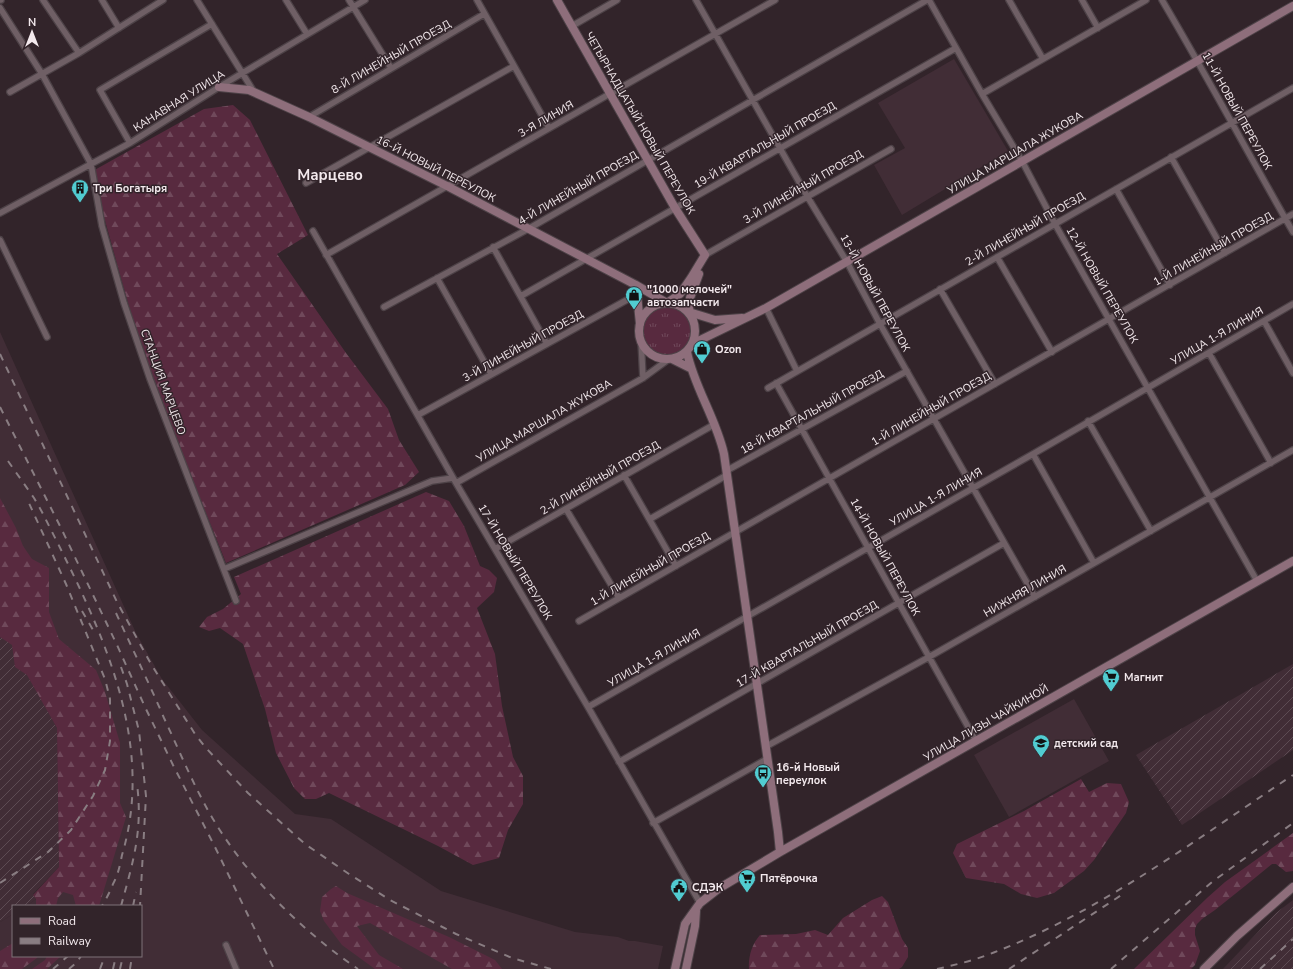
<svg xmlns="http://www.w3.org/2000/svg" width="1293" height="969" font-family="'Nunito Sans',sans-serif">
	<defs>
		<pattern id="industrial-furrows" width="10" height="10" patternUnits="userSpaceOnUse"><rect width="10" height="10" fill="#412d36"/><path d="M-1 1l2-2M0 10L10 0M9 11l2-2" fill="none" stroke="#5d4b53"/></pattern>
		<pattern id="grass-tufts" width="24" height="20" patternUnits="userSpaceOnUse"><rect width="24" height="20" fill="#582a3f"/><path d="M3 7l-1-3M5 7V3M7 7l1-3M15 17l-1-3M17 17v-4M19 17l1-3" fill="none" stroke="#70495b"/></pattern>
		<pattern id="forest-firs" width="22" height="20" patternUnits="userSpaceOnUse"><rect width="22" height="20" fill="#582a3f"/><path d="M5 1l3.5 6h-7zM16 11l3.5 6h-7z" fill="#70495b"/></pattern>
	</defs>
	<rect width="100%" height="100%" fill="#32242a"/>
	<path fill="#412d36" d="M954,59L1008,151L902,215L874,165L905,148L878,103Z
		M0,332L136,633L162,679L202,730L295,814L331,819L441,891L575,932L618,937L629,941H635L663,946L658,969H0V922L13,914V956H141V906H26L36,899L59,867L57,728L0,621Z
		M1074,699L1109,761L1009,817L974,755Z"/>
	<path fill="url(#industrial-furrows)" d="M0,621L57,728L59,867L33,894L36,899L26,906H13V914L0,922Z
		M1293,664V750L1182,825L1136,755Z
		M1293,900V969H1223L1276,913Z"/>
	<path fill="url(#grass-tufts)" d="M643 331a24 24 0 1 1 48 0a24 24 0 1 1-48 0Z"/>
	<path fill="url(#forest-firs)" d="M233,105L250,120L308,235L277,254L346,353L388,409L399,440L419,472L405,485L226,563C202,502 176,441 153,380C128,312 112,241 91,172L204,109Z
		M426,492L449,501L464,526L480,566L489,570L497,578L494,592L477,608L495,654L502,706L513,757L523,776V804L508,830L499,858L473,865L438,846L329,793L316,799H305L294,788L276,753L265,709L243,644L220,628L209,631L199,627L207,617L223,609L241,594L234,577Z
		M0,498L16,528L23,546L32,559L49,568V612L59,639L96,670L105,692L120,743V803L126,817L99,906H76L73,895L63,892L58,898L56,906H36V899L33,895L59,867L57,728L27,675L15,667L12,645L0,637Z
		M1081,779L1089,792L1107,783L1121,784L1129,802L1126,813L1094,860L1084,871L1054,893L1037,898L1021,894L1004,884L966,878L953,853L957,844L1024,811Z
		M1293,833V871L1286,872L1276,864H1272L1245,886L1215,910L1202,919L1197,924L1195,929V935L1200,951L1195,965L1191,969H1134L1207,898L1225,882Z
		M336,886L347,893L449,937L495,960L502,969H452L370,923L357,926L379,955L403,969H375L342,945L324,921L320,911L322,897L331,889Z
		M882,896L888,902L902,939L908,948V957L902,967L899,969H749C748,957 752,944 760,935L796,934L815,930L828,935L843,918L872,900Z
		M13,943V956H38L37,958L22,969H0V951Z
		M47,956H61L47,969H32L45,960Z"/>
	<g fill="none" stroke-linecap="round" stroke-linejoin="round">
		<g stroke="#4d4247" stroke-width="8">
			<path id="street" d="M0,0H1
				M43,0L79,53
				M102,0L119,28
				M197,0L254,92
				M286,0L307,34
				M349,0L391,68
				M477,0L549,128
				M696,0L807,196L847,262L880,324L1035,597
				M929,0L982,94L1022,161L1055,224L1257,581
				M1009,0L1043,59
				M1082,0L1098,28
				M1162,0C1207,76 1249,155 1293,232
				M0,8L42,74L91,164L102,226L124,303L150,379L236,601
				M572,26L617,0
				M10,92L79,53L163,0
				M982,94L1146,0
				M309,117L484,14
				M130,143L100,90L212,24
				M1171,157L1225,253
				M306,183L514,66
				M1116,189L1170,285
				M0,213L130,143L219,87L365,0
				M313,231L456,483L588,707L700,903
				M0,240L47,337
				M493,247L547,344
				M326,255L775,0
				M705,255L891,149
				M997,257L1052,352
				M437,278L491,374
				M940,289L995,384
				M521,296L956,48
				M384,307L528,229L927,0
				M766,308L797,371
				M1264,321L1293,373
				M641,340L643,378
				M1209,353L1271,463
				M776,383L976,741
				M768,388L1293,88
				M418,415L634,296L637,298
				M1088,421L1151,531
				M1033,454L1094,563
				M726,471L907,371
				M624,475L676,566
				M456,483L643,378L669,359
				M566,509L619,598
				M650,519L727,475
				M495,549L715,424
				M224,569L432,481L453,478
				M579,621L1293,214
				M588,707L1033,454L1293,304
				M765,747L929,657L1293,450
				M619,762L1004,543
				M653,823L767,759
				M226,945L236,969"/>
		</g>
		<g stroke="#4d4247" stroke-width="10">
			<path id="secondary" d="M557,0L675,208L705,255
				M219,87L249,90L309,117L447,186L636,285L667,303L680,294L691,278L705,255
				M699,274L690,298L689,312L715,320L742,318
				M636,285L640,324
				M639 331a28 28 0 1 1 56 0a28 28 0 1 1-56 0Z
				M692,344L766,308L1293,6
				M687,352C694,387 716,418 724,454L778,832L780,852
				M672,359L690,368
				M675,969L685,924L700,903L718,889L780,852L1293,561
				M686,969L695,926L696,911
				M1204,969L1237,936L1293,887"/>
		</g>
		<use href="#street" stroke="#6f5f65" stroke-width="5.5"/>
		<use href="#secondary" stroke="#8e6e7b" stroke-width="8"/>
		<path stroke="#897d82" stroke-width="2" stroke-dasharray="7 7" stroke-linecap="butt" d="M0,354L117,602L151,664L195,734L206,748L248,793L305,844L349,874L390,900L456,934L512,958L551,969
			M0,407L61,528L117,645L145,707L173,765L215,847L274,969
			M8,461L34,498L42,512C95,617 158,735 122,855C120,865 118,875 113,884C110,892 106,899 102,906
			M82,611L96,635
			M116,613C132,648 149,683 164,718C180,752 194,787 213,819C248,878 302,931 358,969
			M121,667L127,684L139,731L146,796L140,906
			M0,883L48,852L71,830L93,796L105,770L110,741V699L105,679L66,584L28,501
			M121,906C133,862 143,831 137,784
			M133,906L136,892
			M53,969L68,956
			M69,969L77,962L81,956
			M100,969L105,956
			M113,969L116,956
			M120,969L123,956
			M130,969L132,956
			M937,969C950,966 963,963 976,959C1091,919 1192,842 1293,775
			M1009,969L1123,894
			M1111,969L1212,882L1293,823
			M1260,969L1293,939"/>
	</g>
	<defs>
		<g id="building-pin" transform="scale(0.9)"><path d="M0 17L-7.5 6A9.5 9.5 0 1 1 7.5 6Z" fill="#51ccd1" stroke="#32242a"/><path d="M-4-6H4V6H1V3H-1V6H-4ZM-2.5-4.3h1.7v1.8h-1.7ZM.8-4.3h1.7v1.8H.8ZM-2.5-1h1.7V.8h-1.7ZM.8-1h1.7V.8H.8Z" fill="#111"/></g>
		<g id="shop-pin" transform="scale(0.9)"><path d="M0 17L-7.5 6A9.5 9.5 0 1 1 7.5 6Z" fill="#51ccd1" stroke="#32242a"/><path d="M-5-2.5h2.3a2.7 3.5 0 0 1 5.4 0H5L5.5 6h-11ZM-1.5-2.5h3a1.5 2.3 0 0 0-3 0Z" fill="#111"/></g>
		<g id="supermarket-pin" transform="scale(0.9)"><path d="M0 17L-7.5 6A9.5 9.5 0 1 1 7.5 6Z" fill="#51ccd1" stroke="#32242a"/><path d="M-6-5.5h2.5l.6 2H6L4.5 2H-2.5L-4.4-4H-6ZM-1.5 3.2a1.3 1.3 0 1 0 .1 0ZM3 3.2a1.3 1.3 0 1 0 .1 0Z" fill="#111"/></g>
		<g id="school-pin" transform="scale(0.9)"><path d="M0 17L-7.5 6A9.5 9.5 0 1 1 7.5 6Z" fill="#51ccd1" stroke="#32242a"/><path d="M0-5L7-2L0 1L-7-2ZM-4 1L0 2.5L4 1V4Q0 6-4 4Z" fill="#111"/></g>
		<g id="bus-pin" transform="scale(0.9)"><path d="M0 17L-7.5 6A9.5 9.5 0 1 1 7.5 6Z" fill="#51ccd1" stroke="#32242a"/><path d="M-5-6H5V4H4V6H2V4H-2V6H-4V4H-5ZM-3.5-4V0h7V-4ZM-3.5 1.2v1.5H-2V1.2ZM2 1.2v1.5H3.5V1.2Z" fill="#111"/></g>
		<g id="civic-pin" transform="scale(0.9)"><path d="M0 17L-7.5 6A9.5 9.5 0 1 1 7.5 6Z" fill="#51ccd1" stroke="#32242a"/><path d="M-.6-6.5H3V-4.5H.6V-3L4-1V1h2V6H-6V1h2V-1L-.6-3ZM-1.2 2.5V6h2.4V2.5Z" fill="#111"/></g>
	</defs>
	<g fill-rule="evenodd">
		<use href="#building-pin" x="80" y="188"/>
		<use href="#shop-pin" x="634" y="295"/>
		<use href="#shop-pin" x="702" y="349"/>
		<use href="#supermarket-pin" x="1111" y="677"/>
		<use href="#school-pin" x="1041" y="743"/>
		<use href="#bus-pin" x="763" y="773"/>
		<use href="#supermarket-pin" x="747" y="878"/>
		<use href="#civic-pin" x="679" y="887"/>
	</g>
	<g text-anchor="middle" dominant-baseline="central" stroke-width="3" stroke-linejoin="round" paint-order="stroke">
		<g font-size="11" fill="#f3e9ed" stroke="#32242a">
			<text transform="translate(391 57) rotate(-30)">8-Й ЛИНЕЙНЫЙ ПРОЕЗД</text>
			<text transform="translate(179 101) rotate(-32)">КАНАВНАЯ УЛИЦА</text>
			<text transform="translate(1237 111) rotate(61)">11-Й НОВЫЙ ПЕРЕУЛОК</text>
			<text transform="translate(546 119) rotate(-30)">3-Я ЛИНИЯ</text>
			<text transform="translate(640 123) rotate(60)">ЧЕТЫРНАДЦАТЫЙ НОВЫЙ ПЕРЕУЛОК</text>
			<text transform="translate(765 145) rotate(-30)">19-Й КВАРТАЛЬНЫЙ ПРОЕЗД</text>
			<text transform="translate(1015 153) rotate(-30)">УЛИЦА МАРШАЛА ЖУКОВА</text>
			<text transform="translate(436 169) rotate(27)">16-Й НОВЫЙ ПЕРЕУЛОК</text>
			<text transform="translate(803 187) rotate(-30)">3-Й ЛИНЕЙНЫЙ ПРОЕЗД</text>
			<text transform="translate(578 188) rotate(-30)">4-Й ЛИНЕЙНЫЙ ПРОЕЗД</text>
			<text transform="translate(1025 229) rotate(-30)">2-Й ЛИНЕЙНЫЙ ПРОЕЗД</text>
			<text transform="translate(1213 249) rotate(-30)">1-Й ЛИНЕЙНЫЙ ПРОЕЗД</text>
			<text transform="translate(1102 285) rotate(60)">12-Й НОВЫЙ ПЕРЕУЛОК</text>
			<text transform="translate(875 293) rotate(61)">13-Й НОВЫЙ ПЕРЕУЛОК</text>
			<text transform="translate(1217 336) rotate(-30)">УЛИЦА 1-Я ЛИНИЯ</text>
			<text transform="translate(523 346) rotate(-29)">3-Й ЛИНЕЙНЫЙ ПРОЕЗД</text>
			<text transform="translate(163 382) rotate(70)">СТАНЦИЯ МАРЦЕВО</text>
			<text transform="translate(931 409) rotate(-30)">1-Й ЛИНЕЙНЫЙ ПРОЕЗД</text>
			<text transform="translate(812 412) rotate(-29)">18-Й КВАРТАЛЬНЫЙ ПРОЕЗД</text>
			<text transform="translate(544 421) rotate(-30)">УЛИЦА МАРШАЛА ЖУКОВА</text>
			<text transform="translate(600 478) rotate(-30)">2-Й ЛИНЕЙНЫЙ ПРОЕЗД</text>
			<text transform="translate(936 497) rotate(-30)">УЛИЦА 1-Я ЛИНИЯ</text>
			<text transform="translate(885 557) rotate(61)">14-Й НОВЫЙ ПЕРЕУЛОК</text>
			<text transform="translate(515 562) rotate(59)">17-Й НОВЫЙ ПЕРЕУЛОК</text>
			<text transform="translate(650 569) rotate(-30)">1-Й ЛИНЕЙНЫЙ ПРОЕЗД</text>
			<text transform="translate(1025 591) rotate(-30)">НИЖНЯЯ ЛИНИЯ</text>
			<text transform="translate(807 644) rotate(-30)">17-Й КВАРТАЛЬНЫЙ ПРОЕЗД</text>
			<text transform="translate(654 658) rotate(-30)">УЛИЦА 1-Я ЛИНИЯ</text>
			<text transform="translate(986 723) rotate(-30)">УЛИЦА ЛИЗЫ ЧАЙКИНОЙ</text>
		</g>
		<g font-size="11" font-weight="bold" fill="#f3e9ed" stroke="#32242a" text-anchor="start">
			<text x="93" y="188">Три Богатыря</text>
			<text x="647" y="289">"1000 мелочей"<tspan x="647" dy="13">автозапчасти</tspan></text>
			<text x="715" y="349">Ozon</text>
			<text x="1124" y="677">Магнит</text>
			<text x="1054" y="743">детский сад</text>
			<text x="776" y="767">16-й Новый<tspan x="776" dy="13">переулок</tspan></text>
			<text x="760" y="878">Пятёрочка</text>
			<text x="692" y="887">СДЭК</text>
		</g>
		<g font-size="15" font-weight="bold" fill="#f3e9ed" stroke="#32242a">
			<text x="330" y="175">Марцево</text>
		</g>
	</g>
	<rect x="12" y="905" width="130" height="52" fill="#32242a" stroke="#7f7378"/>
	<rect x="20" y="918" width="20" height="6" fill="#8e6e7b" stroke="#7f7378"/>
	<text x="48" y="925" font-size="12" fill="#f3e9ed">Road</text>
	<rect x="20" y="938" width="20" height="6" fill="#897d82" stroke="#7f7378"/>
	<text x="48" y="945" font-size="12" fill="#f3e9ed">Railway</text>
	<g transform="translate(32 32)" stroke="#32242a" stroke-width="3" paint-order="stroke">
	<path d="M0-3L7 15L0 10L-7 15Z" fill="#f3e9ed"/>
	<text y="-6" font-size="11" font-weight="bold" text-anchor="middle" fill="#f3e9ed">N</text>
	</g>
</svg>
